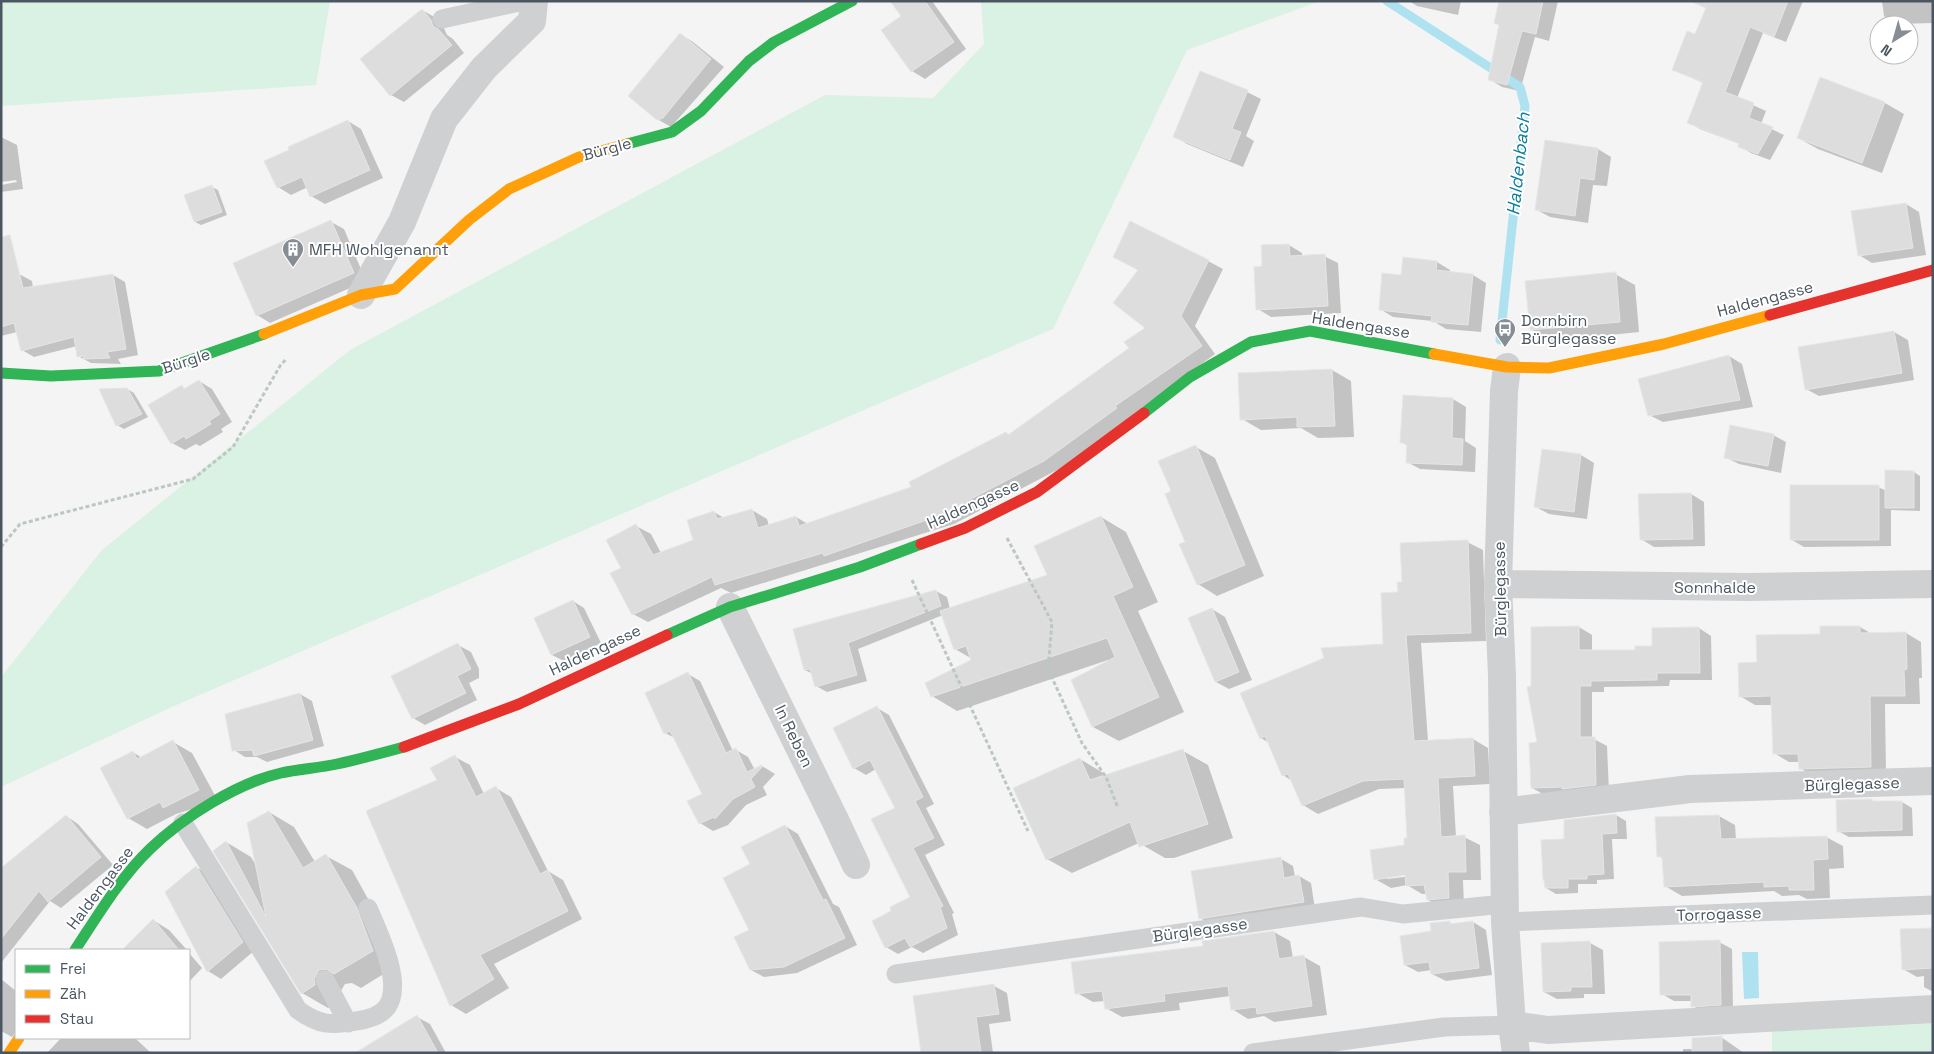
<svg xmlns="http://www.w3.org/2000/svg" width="1934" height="1054" font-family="'Space Grotesk',sans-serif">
	<rect width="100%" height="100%" fill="#f4f4f4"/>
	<path fill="#d9f2e3" d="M1,1H330L316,85L1,106Z
		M981,1H1320L1187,50L1053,329L174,706L1,787V677L102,550L350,350L825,95L933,98L984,44Z
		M1933,1017V1053H1772V1026Z"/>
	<path fill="#aee2f0" d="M1742,952H1758L1759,998L1744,999Z"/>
	<path fill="#0003" fill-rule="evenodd" d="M893,1H932L966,49L925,79L912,71L903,17Z
		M1409,1H1461L1458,15L1417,6Z
		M1500,1H1558L1549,41L1535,37L1520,91L1502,87L1489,79L1500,25Z
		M1710,1H1803L1786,42L1763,33L1737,98L1766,111L1761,124L1784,135L1770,160L1751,153L1739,146L1740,144L1700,129L1688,122L1703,83L1673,69L1696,36Z
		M1882,1H1933V23L1897,24L1884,16Z
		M422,10L436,18L444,28L447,35L453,39L464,53L404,102L391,95Z
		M680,34L693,42L724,67L671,127L657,119Z
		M1201,72L1247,92L1261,99L1246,136L1254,141L1243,167L1187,144L1174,136Z
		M1885,103L1904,114L1882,173L1818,149L1798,138Z
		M348,121L361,129L383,178L325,204L311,196L308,187L291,195L278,187Z
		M1,137L17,145L23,189L1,192V185L17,182L16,180L1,182Z
		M1546,142L1598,149L1611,157L1607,186L1593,185L1588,223L1550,217L1537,210Z
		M212,187L218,190L227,215L201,225L195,222Z
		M1906,204L1919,212L1926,255L1872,263L1859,255Z
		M331,222L344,229L366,281L270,323L257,315Z
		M1289,245L1302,253V257L1324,256L1338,263L1341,313L1271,317L1258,309L1264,267Z
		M1208,261L1223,269L1195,326L1215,354L1059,469L954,524L731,593L721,588L648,622L633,614L622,569L636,526L651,534L661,553L694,540L714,512L724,518L752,510L767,519L769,526L796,517L808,524L912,488L1006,433L1010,435L1130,349L1147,328Z
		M1437,262L1450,270V273L1473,275L1486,283L1481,332L1446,329L1433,321L1393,317L1380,309L1402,276Z
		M19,274L32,281L33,288L113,275L125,282L138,355L118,359L121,364L91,363L78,356L77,346L34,357L22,350L17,332L1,336V279Z
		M1615,274L1635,285L1639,332L1551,341L1532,330Z
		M1894,332L1908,340L1914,380L1819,396L1806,389L1799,348Z
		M1729,356L1742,364L1753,407L1663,422L1649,415Z
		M1332,370L1351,381L1354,437L1318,438L1301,428L1261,430L1242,419Z
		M199,381L212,389L232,422L221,429L223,432L200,446L196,444L185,450L172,443L182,387L186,389Z
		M127,389L134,393L148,417L124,429L117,425Z
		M1453,399L1466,407L1465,441L1476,448L1475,472L1420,469L1407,462L1408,446L1402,442Z
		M1773,435L1786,442L1781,473L1739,464L1725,457Z
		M1196,447L1215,458L1264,576L1217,596L1198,584L1187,542Z
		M1581,455L1594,463L1587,519L1549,514L1536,507Z
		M1914,472L1920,476V511L1891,510V546L1804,547L1792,540L1878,487L1887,491Z
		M1691,494L1704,502L1705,546L1654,547L1641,539Z
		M1101,517L1126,532L1158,602L1138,611L1184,712L1119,741L1093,727L1072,681L1108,662V660L957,711L932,696L974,660L955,649L943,615L858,649L867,681L827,692L816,686L813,674L805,670L795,630L936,591L947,597L950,609L1049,576Z
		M1467,542L1483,550L1486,641L1421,643L1428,741L1473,739L1488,748L1490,784L1453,786L1456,837H1464L1480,845L1481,880H1463L1464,906L1443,908L1428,900L1427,894H1422L1407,885L1391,888L1375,879L1405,846L1408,839L1405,788L1379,789L1318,814L1303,805L1292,781L1283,775L1269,743L1261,738L1385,645L1403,583ZM1411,873L1412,876L1387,879V876Z
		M573,601L584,608L601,643L564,661L552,655L535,619Z
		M1212,609L1225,617L1252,680L1229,689L1216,682Z
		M1579,627L1592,635V651H1637L1653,647L1699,628L1711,636L1712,680H1670L1669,686L1604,687V692H1592V738L1607,746L1609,792L1545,795L1532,788L1539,744L1533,687Z
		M1860,627L1872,634L1906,633L1921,642L1922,678H1919L1920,704H1885L1886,775L1815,777L1800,768V762H1789L1774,753L1773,705H1755L1740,696L1758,663L1822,635Z
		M458,645L471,652L479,669V678L469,683L477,700L425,725L413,718Z
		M688,674L700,681L733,751L736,750L748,757L755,770L762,766L775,774L763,787L767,795L746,805L728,825L713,831L700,823L689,802L704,795L675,738L665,733Z
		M300,694L312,701L324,746L267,762L257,757H245L234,750Z
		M877,708L889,715L934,804L926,808L945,845L925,855L954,913L952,914L958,935L923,953L912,947L898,954L886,947L893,911L912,898L896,808L876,769L866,775L854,768Z
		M173,742L192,753L218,801L176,814L147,829L128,818L133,752L142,758Z
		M1183,751L1208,765L1233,838L1174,858H1165L1139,843L1072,873L1047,859L1080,759L1105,774L1107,776Z
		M455,757L470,765L484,794L496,788L511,797L548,871L563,880L582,919L494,964L509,988L466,1014L451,1005L367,812L438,781Z
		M1872,800L1876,803L1902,802L1912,808L1913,836L1849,837L1838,831Z
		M269,812L294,827L315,862L326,856L352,870L382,924L398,965L361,988L352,983L345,984L339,994L340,1000L328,1008L302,993L226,842L251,857L257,867Z
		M1616,815L1626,821L1627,839H1612L1614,879L1597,880V884H1578V893L1556,894L1546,888L1566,840Z
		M66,816L78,824L113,865L61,908L50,901L1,963V869Z
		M1719,816L1735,825L1736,840L1826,837L1843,846L1844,868L1829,869L1830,898L1807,899L1799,895L1782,896L1774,891L1682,896L1665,886L1664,859L1658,856Z
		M785,826L798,834L833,904L839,907L857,945L797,973L764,977L751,970V865Z
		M1281,859L1293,866L1295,877L1299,876L1311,883L1315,909L1212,925L1200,918Z
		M196,867L209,875L255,950L221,979L208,971L167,893Z
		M153,920L169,930L187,950H124Z
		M1449,922L1454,925L1473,922L1486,930L1492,975L1446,981L1432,974V970L1418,972L1405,965L1433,932Z
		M1933,929V992L1924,987V976L1917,977L1903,969Z
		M1274,932L1290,941L1293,958L1304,957L1320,966L1327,1015L1274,1022L1264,1016L1248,1019L1232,1009L1230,996L1179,1003L1180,1010L1122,1017L1106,1008L1105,1001L1093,1002L1077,993Z
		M1719,942L1732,949L1733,1011L1705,1013L1693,1006L1692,1001H1674L1662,994Z
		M1590,943L1603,950L1605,994H1584V998L1557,999L1544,992Z
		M189,953L202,968L189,982Z
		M1,979L16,991V1032L12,1037L1,1031Z
		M994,986L1007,993L1011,1021L989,1024L993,1053H922Z
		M417,1017L430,1024L446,1053H380Z
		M1721,1037L1744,1053H1683V1049H1693Z
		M61,1038H135L151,1053H47Z"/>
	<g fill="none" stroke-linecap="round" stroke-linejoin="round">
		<path stroke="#aee2f0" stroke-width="9" d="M1387,1L1520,87L1525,106L1500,340"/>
	</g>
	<path fill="#ddddde" stroke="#e5e6e7" d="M890,1H925L954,42L911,72L881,30L901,16Z
		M1499,1H1543L1536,34L1522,31L1507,85L1488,80L1499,25L1494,23Z
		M1690,1H1788L1774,37L1750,27L1725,92L1754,103L1749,118L1773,127L1758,154L1738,147L1739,143L1687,123L1703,82L1672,70L1687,31L1695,34L1706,8Z
		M422,9L431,20L433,26L439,30L452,45L390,96L360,59Z
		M680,33L711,59L663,118L657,120L628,96Z
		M1200,71L1248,90L1232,129L1241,132L1230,160L1173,137Z
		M1820,77L1885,102L1862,163L1797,138Z
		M348,120L370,170L310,197L302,177L277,188L264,161L289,150L288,147Z
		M1545,140L1598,148L1594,180L1580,178L1575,216L1535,210Z
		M212,185L222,212L194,222L184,195Z
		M1906,203L1913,248L1858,256L1851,211Z
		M331,220L354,273L256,316L233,263Z
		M1130,221L1209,260L1181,316L1202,346L1115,406L1117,408L1044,461L938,516L824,556L823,553L715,585L712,577L632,615L610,573L621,568L606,540L636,524L653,555L693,540L687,520L714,511L717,519L752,509L758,528L796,516L799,526L911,487L909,482L1006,432L1008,435L1129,348L1124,342L1145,328L1113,303L1138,270L1113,257Z
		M10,235L23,288L113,274L126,349L107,352L110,358L84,359L83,356L77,357L74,337L21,351L14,323L1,327V237Z
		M1289,244L1290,256L1325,254L1328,306L1256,310L1254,267L1262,266L1261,245Z
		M1403,257L1437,261L1436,270L1473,274L1468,325L1431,322L1432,316L1379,310L1382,273L1401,275Z
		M1616,272L1620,322L1530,330L1525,281Z
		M1894,331L1902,373L1805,390L1798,347Z
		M1729,355L1740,400L1648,416L1638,379Z
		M1332,369L1335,426L1297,427V417L1240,420L1238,373Z
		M199,380L220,414L209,421L211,424L186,439L184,436L171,444L148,405L182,385L184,389Z
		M127,388L142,414L116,426L99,389Z
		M1403,395L1453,398L1452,438L1463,439L1462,465L1406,463L1407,443H1400Z
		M1730,425L1774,434L1768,466L1724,458Z
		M1196,445L1245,565L1197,585L1179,544L1185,542L1165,494L1171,491L1158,461Z
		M1542,449L1581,454L1574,512L1534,507Z
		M1885,470L1914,471V508H1885Z
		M1790,485H1879V540H1790Z
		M1691,493L1693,539L1640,540L1638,494Z
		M1101,516L1133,587L1113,596L1159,697L1092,727L1071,680L1115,657L1107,638L931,697L925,683L971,660L966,646L954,650L940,611L1047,575L1034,546Z
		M1468,540L1471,633L1406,635L1414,741L1473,738L1475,776L1438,778L1441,837L1465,835L1466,872H1448L1449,898L1427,900L1424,885L1406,886L1405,875L1374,880L1370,850L1404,845V838H1407L1404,779L1363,781L1302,806L1288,774L1282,776L1265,736L1260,739L1240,693L1324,658L1321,648L1383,644L1381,593L1398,592L1397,582H1402L1400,543Z
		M936,590L941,606L848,643L857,675L815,687L810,669L804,670L793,629Z
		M573,600L590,637L551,655L534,618Z
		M1212,608L1239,672L1215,682L1188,618Z
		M1579,626V650H1635V646H1652V628L1699,627L1700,673H1657V680L1591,681V686H1580V737H1595L1596,785L1562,789V787L1531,788L1529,743L1537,742L1527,687L1531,686V627Z
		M1820,626H1860V633L1906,632L1907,669L1904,670L1905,696H1870L1871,767L1799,769L1798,754H1773L1771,696L1739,697L1738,663L1757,662L1756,635L1820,634Z
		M458,643L471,669L457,676L466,693L412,719L391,676Z
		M688,672L726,753L736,748L747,772L762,765L763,766L751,779L755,787L733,799L715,819L714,817L699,824L687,801L702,794L670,731L664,734L645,693Z
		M300,693L313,740L254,756L252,750L232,751L225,714Z
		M877,706L923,797L915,801L934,838L913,848L943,906L940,907L947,928L910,947L905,938L885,948L872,921L891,911L890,907L910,897L871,819L895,808L870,760L853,769L833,728Z
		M173,740L199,790L163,808L160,802L127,819L100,768L133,751L137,759Z
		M1183,749L1208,824L1139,847L1130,822L1046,860L1013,788L1080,758L1090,780Z
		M455,755L476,797L496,786L540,874L548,870L568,911L480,955L494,979L450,1006L366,811L437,780L430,768Z
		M1872,799V801H1902V830L1837,832L1836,800Z
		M269,811L303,868L326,854L357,908L373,951L334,974L326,969L319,970L314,979L315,985L301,994L213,851L226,841L266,917L247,823Z
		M1616,814L1617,833L1602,834L1604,874L1587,875V879H1568V888H1545L1544,880H1543L1541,840L1564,839V820Z
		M66,815L101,857L48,902L39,891L1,939V868Z
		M1719,815L1721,839L1827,836L1828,859L1813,860L1814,890H1789V886L1764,887V882L1664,887L1662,856L1657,857L1655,817Z
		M785,825L823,900L826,899L845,938L784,967L750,970L734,937L749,930L723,878L750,864L741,847Z
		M1281,857L1284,878L1299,875L1304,902L1199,919L1191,871Z
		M196,866L243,942L207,972L165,892Z
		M153,919L179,950H122Z
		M1450,921V924L1473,921L1479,968L1431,974L1429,962L1404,965L1400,936L1431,931L1430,923Z
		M1933,928V968L1902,970L1900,929Z
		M1274,931L1279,959L1304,955L1312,1006L1257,1014L1256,1007L1231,1010L1228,986L1164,994L1165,1001L1105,1009L1102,991L1075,994L1071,962L1203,946L1202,941Z
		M1720,940L1721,1005L1691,1007V995H1660L1659,942Z
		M1590,941L1592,987H1571V991L1543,992L1541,943Z
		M994,984L999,1014L976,1017L981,1053H921L913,996Z
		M417,1015L438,1053H355Z
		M1722,1036V1053H1692V1038Z"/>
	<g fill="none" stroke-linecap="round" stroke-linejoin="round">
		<path stroke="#bcc7c4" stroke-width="3" stroke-dasharray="4 2.5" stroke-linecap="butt" d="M1007,538L1052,622L1048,669L1082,743L1106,777L1118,808
			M1,547L20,524L193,479L233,447L280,366L287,358
			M912,580L1028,831"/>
		<path stroke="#ced0d2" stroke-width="19" d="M442,19L524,1
			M183,823L298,1010C319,1025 331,1026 356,1021C366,1020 380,1016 387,1007C404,983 378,932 368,908
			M1505,922L1933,905
			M896,974L1361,907L1403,914L1504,904
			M325,980L348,1023
			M1253,1053L1444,1027L1512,1025"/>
		<path stroke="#ced0d2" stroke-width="28" d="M361,295L402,222L444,119L484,68L532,21L534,1
			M1507,367L1504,391L1498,584L1502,676L1505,922L1512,1025L1516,1053
			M1498,584L1747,587L1933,584
			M730,607L835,820L856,865
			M1503,812L1690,789L1933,781
			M1512,1025L1548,1030L1933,1009"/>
		<path stroke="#30b455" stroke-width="11" d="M627,144L672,132L701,111L749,61L774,42L852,1
			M1,373L51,376L159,371L264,334
			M1144,413L1190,377L1251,342L1310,331L1434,354
			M667,635L730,607L860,567L921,544
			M75,950C98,915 120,878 150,849C182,818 237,783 281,773C299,769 319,768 337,764C360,759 382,753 404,747"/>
		<path stroke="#ff9f0a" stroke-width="11" d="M264,334L361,295L395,289L469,220L509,189L579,157L627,144
			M1434,354L1507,367L1549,368L1664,344L1770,315
			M9,1053L19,1038"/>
		<path stroke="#e5322d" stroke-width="11" d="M1770,315L1933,270
			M921,544L965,528L1037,492L1144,413
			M404,747L519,704L667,635"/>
	</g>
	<defs>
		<g id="building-pin" transform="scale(1.125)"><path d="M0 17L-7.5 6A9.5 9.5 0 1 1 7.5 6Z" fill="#868d94" stroke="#fff"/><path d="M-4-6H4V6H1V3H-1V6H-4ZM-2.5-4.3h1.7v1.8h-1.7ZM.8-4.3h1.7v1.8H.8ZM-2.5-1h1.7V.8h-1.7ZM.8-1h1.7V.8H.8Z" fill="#fff"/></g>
		<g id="bus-pin" transform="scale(1.125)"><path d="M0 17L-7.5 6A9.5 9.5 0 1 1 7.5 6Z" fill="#868d94" stroke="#fff"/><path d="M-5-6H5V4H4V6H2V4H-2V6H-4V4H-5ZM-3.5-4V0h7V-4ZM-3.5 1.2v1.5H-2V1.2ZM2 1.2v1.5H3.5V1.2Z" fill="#fff"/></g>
	</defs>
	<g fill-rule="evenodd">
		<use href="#building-pin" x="293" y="249"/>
		<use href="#bus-pin" x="1505" y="329"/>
	</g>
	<g text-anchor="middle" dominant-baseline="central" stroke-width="4" stroke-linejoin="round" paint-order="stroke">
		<g font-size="16" fill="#4a5661" stroke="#fff">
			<text transform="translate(607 149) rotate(-15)">Bürgle</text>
			<text transform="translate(1765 299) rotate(-15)">Haldengasse</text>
			<text transform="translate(1361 325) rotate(9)">Haldengasse</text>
			<text transform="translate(186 361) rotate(-18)">Bürgle</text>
			<text transform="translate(973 504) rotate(-24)">Haldengasse</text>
			<text x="1715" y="587">Sonnhalde</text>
			<text transform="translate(1500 589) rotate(-91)">Bürglegasse</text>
			<text transform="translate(595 650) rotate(-25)">Haldengasse</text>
			<text transform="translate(794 736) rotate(64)">In Reben</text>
			<text transform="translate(1852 784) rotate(-2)">Bürglegasse</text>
			<text transform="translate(100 888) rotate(-53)">Haldengasse</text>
			<text transform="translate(1719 914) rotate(-2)">Torrogasse</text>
			<text transform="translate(1200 930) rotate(-8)">Bürglegasse</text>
		</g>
		<g font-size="16" fill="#4a5661" stroke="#fff" text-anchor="start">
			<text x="309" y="249">MFH Wohlgenannt</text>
			<text x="1521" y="320">Dornbirn<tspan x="1521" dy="18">Bürglegasse</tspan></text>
		</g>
		<g font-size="18" font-style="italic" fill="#0c7c9b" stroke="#fff">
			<text transform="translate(1518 164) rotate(-84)">Haldenbach</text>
		</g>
	</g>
	<rect width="1934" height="1054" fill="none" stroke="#4a5661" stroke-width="5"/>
	<rect x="15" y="949" width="175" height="90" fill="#ffffff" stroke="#b7bbc0"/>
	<rect x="25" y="965" width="25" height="8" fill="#30b455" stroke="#b7bbc0"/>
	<text x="60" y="974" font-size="15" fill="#4a5661">Frei</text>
	<rect x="25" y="990" width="25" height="8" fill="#ff9f0a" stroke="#b7bbc0"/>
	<text x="60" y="999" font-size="15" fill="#4a5661">Zäh</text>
	<rect x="25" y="1015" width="25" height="8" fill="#e5322d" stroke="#b7bbc0"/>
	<text x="60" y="1024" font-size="15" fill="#4a5661">Stau</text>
	<g transform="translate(1894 40) rotate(217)"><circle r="24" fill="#ffffff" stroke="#b7bbc0"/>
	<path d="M0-4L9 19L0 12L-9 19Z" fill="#868d94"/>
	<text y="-8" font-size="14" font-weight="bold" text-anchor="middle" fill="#4a5661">N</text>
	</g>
</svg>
